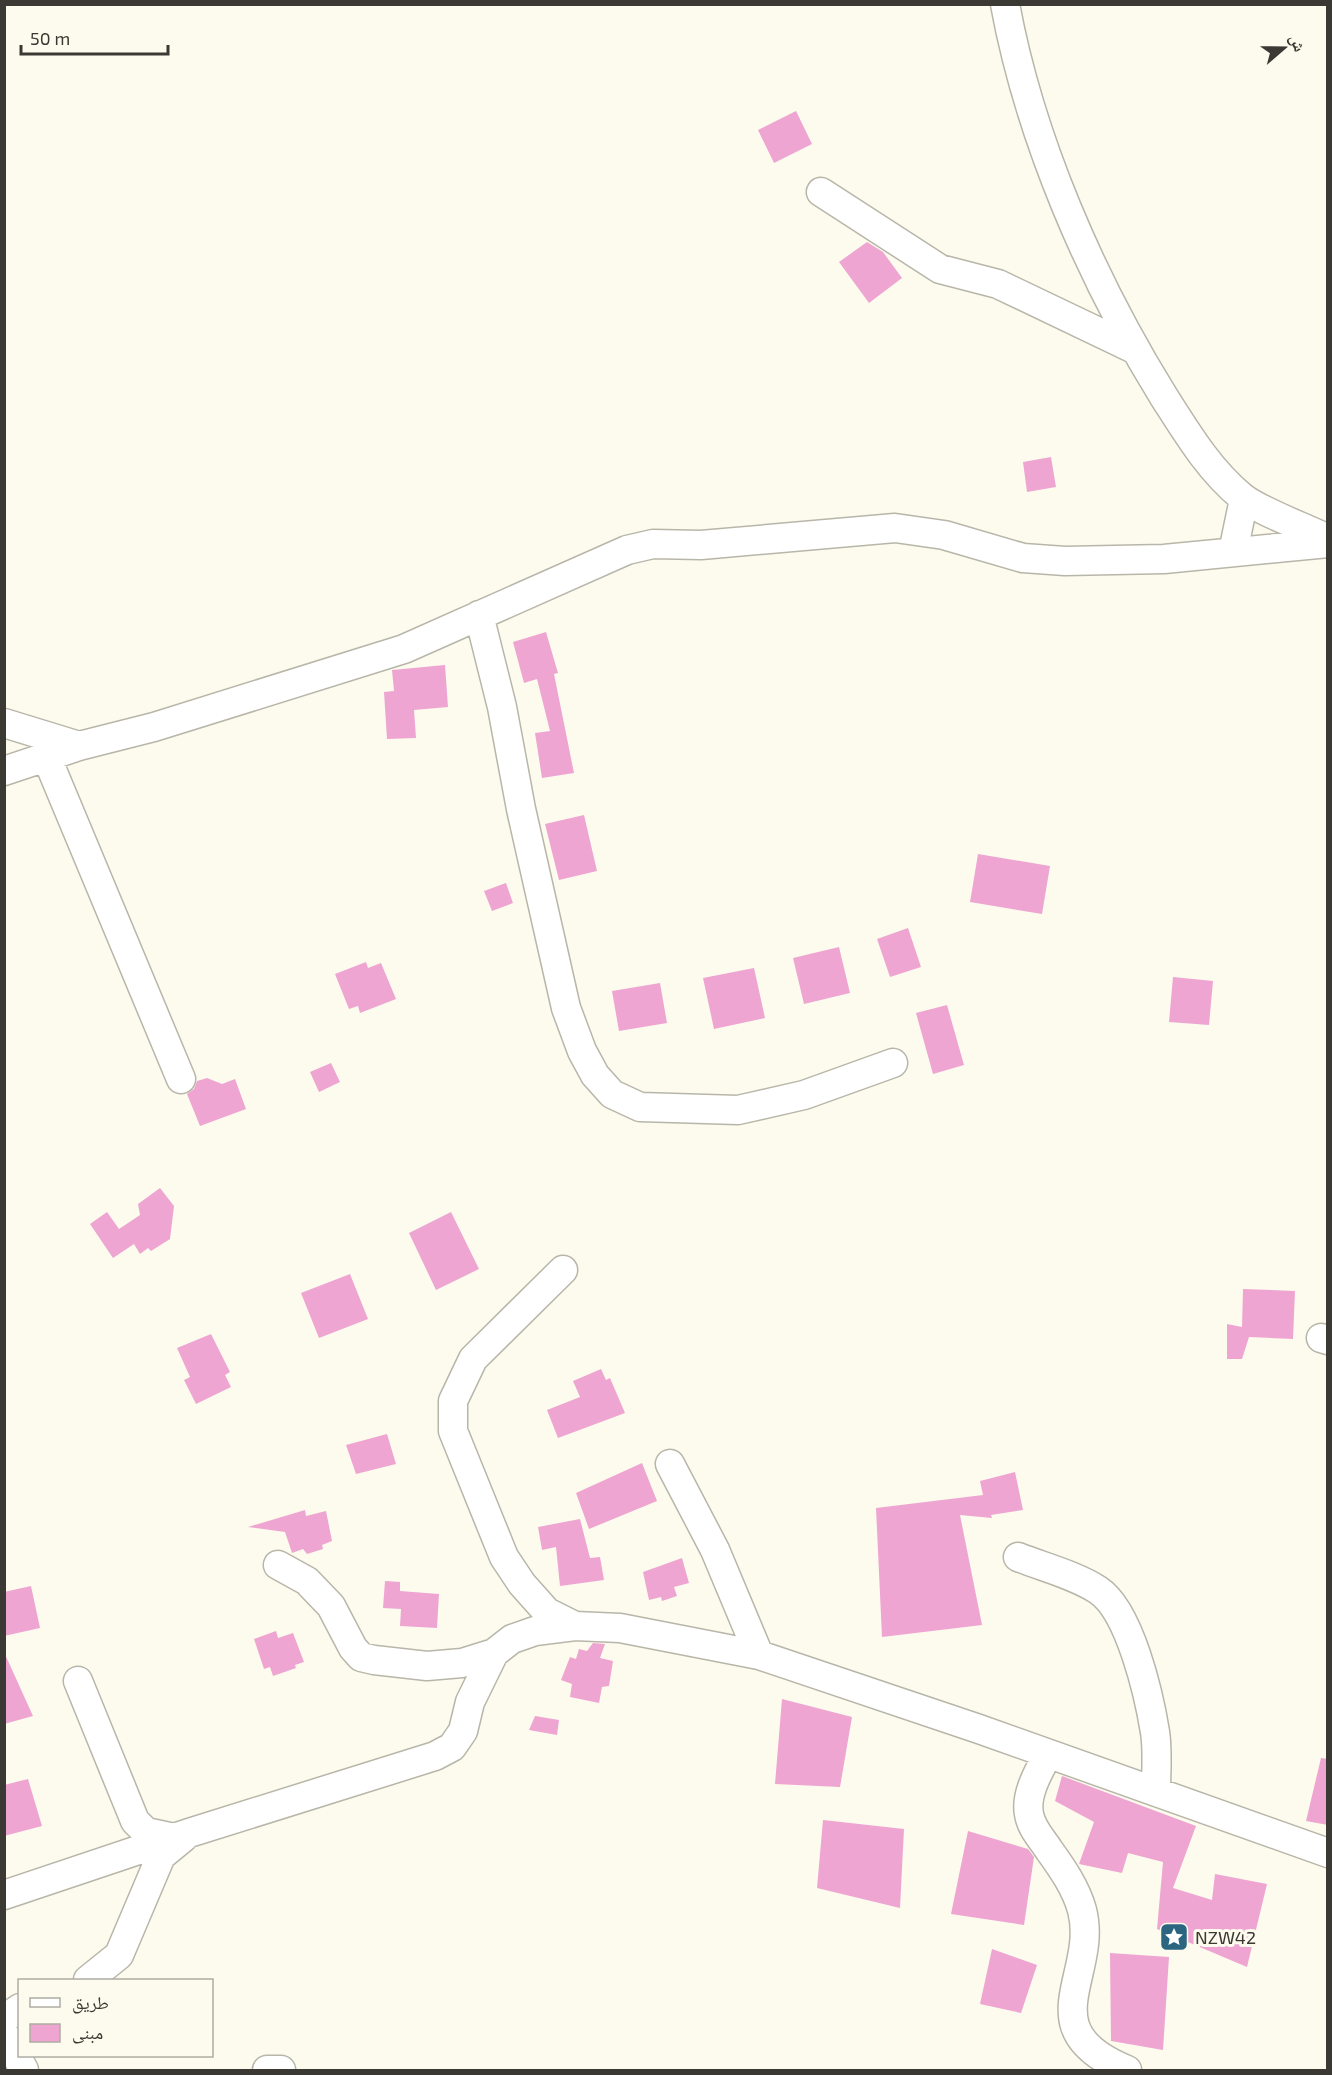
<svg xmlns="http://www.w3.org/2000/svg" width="1332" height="2075" font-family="'Exo 2','Noto Naskh Arabic',sans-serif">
	<rect width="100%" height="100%" fill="#fdfbed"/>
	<path fill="#eea5d2" d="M796,111L812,144L774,163L758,130Z
		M867,242L883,252L902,278L869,303L839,262Z
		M1051,457L1056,487L1027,492L1023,462Z
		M546,632L558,673L554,674L574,773L542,778L535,733L550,731L537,679L524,683L513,642Z
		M445,665L448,707L414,710L416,738L387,739L384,692L394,691L392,670Z
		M584,815L597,871L559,880L545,824Z
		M978,854L1050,866L1042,914L970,902Z
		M506,883L513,903L492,911L484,891Z
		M908,928L921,967L890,977L877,939Z
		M839,947L850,993L804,1004L793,958Z
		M366,962L368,968L381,963L396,999L360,1013L358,1006L349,1009L335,974Z
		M754,968L765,1018L714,1029L703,978Z
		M1173,977L1213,981L1209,1025L1169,1022Z
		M660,983L667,1023L619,1031L612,991Z
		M947,1005L964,1065L933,1074L916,1013Z
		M331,1063L340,1082L319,1092L310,1072Z
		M207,1078L222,1084L235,1079L246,1109L200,1126L187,1094L194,1089L197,1081Z
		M160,1188L174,1206L170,1239L151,1251L148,1248L140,1254L134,1244L113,1258L90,1224L107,1212L119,1229L140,1215L138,1204Z
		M451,1212L479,1269L436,1290L409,1233Z
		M350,1274L368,1319L319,1338L301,1293Z
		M1243,1289L1295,1291L1293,1339L1249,1337L1242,1359H1227V1324L1242,1327Z
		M211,1334L230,1372L225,1375L231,1387L196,1404L184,1380L190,1377L177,1348Z
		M601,1369L606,1380L610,1378L625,1413L558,1438L547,1410L580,1397L573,1381Z
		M387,1434L396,1464L356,1474L346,1445Z
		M642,1463L657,1501L589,1529L576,1493Z
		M1015,1472L1023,1510L991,1515L992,1518L960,1515L982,1625L882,1637L876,1508L983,1495L980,1481Z
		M305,1510L306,1516L326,1511L332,1541L322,1545L323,1549L307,1554L303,1549L292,1553L285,1532L248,1527Z
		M580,1519L590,1558L600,1557L604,1580L560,1586L556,1547L542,1550L538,1527Z
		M682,1558L689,1583L674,1587L677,1596L662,1601L661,1597L649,1600L643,1572Z
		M385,1581L400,1582V1591L439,1594L437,1628L400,1626L401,1609L383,1608Z
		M31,1586L40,1628L4,1636V1592Z
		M276,1631L278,1638L293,1633L304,1662L295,1665L296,1668L273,1676L270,1667L264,1669L254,1639Z
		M593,1643L605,1644L600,1658L613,1661L609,1686L602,1687L599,1703L570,1697L572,1684L561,1680L570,1657L576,1659L579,1649L587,1651Z
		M4,1652L33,1716L4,1724Z
		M782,1699L852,1717L840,1787L775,1784Z
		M535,1716L559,1720L557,1735L529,1730Z
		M1321,1758L1328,1759V1825L1306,1821Z
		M1062,1776L1196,1826L1173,1888L1212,1900L1215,1874L1267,1884L1247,1967L1157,1929L1163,1862L1128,1853L1122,1873L1079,1864L1094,1822L1055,1801Z
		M28,1779L42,1826L4,1836V1785Z
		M823,1820L904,1829L900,1908L817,1888Z
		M968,1831L1028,1849L1034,1857L1024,1925L951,1914Z
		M992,1949L1037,1965L1021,2013L980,2004Z
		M1110,1953L1169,1957L1163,2050L1111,2041Z"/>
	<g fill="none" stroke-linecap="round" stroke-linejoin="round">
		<g stroke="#b8b6a9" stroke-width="31">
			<path id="minor" d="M1005,4C1030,140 1092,281 1164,397C1187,433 1209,470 1242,497C1259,511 1306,528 1328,539
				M821,192L940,269L998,284L1134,349
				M1233,552L1244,499
				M479,615L502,707L521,809L566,1008L582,1051L595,1075L612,1094L640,1107L738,1110L804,1095L893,1063
				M4,723L79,746
				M47,758L181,1079
				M4,771L79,746L154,727L404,649L627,550L653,544L701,545L895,528L944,535L1023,558L1065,561L1164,559L1328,543
				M563,1270L473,1359L453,1401V1431L504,1557L522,1584L547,1612L575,1626
				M1321,1338L1328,1340
				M670,1464L715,1550L759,1655
				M1018,1557C1043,1567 1075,1575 1098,1590C1130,1611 1149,1695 1155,1732C1158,1751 1156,1772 1156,1791
				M278,1565L307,1581L331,1606L353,1648L361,1657L374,1660L427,1666L462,1663L494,1653L512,1639L535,1631L575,1626L620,1628L759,1655L979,1729L1328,1853
				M78,1681L135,1821L146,1832L174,1838
				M1048,1754C1039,1771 1025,1794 1029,1814C1031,1828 1042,1839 1049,1850C1062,1868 1076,1888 1082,1910C1099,1975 1027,2029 1127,2070
				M4,1895L189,1833L435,1756L452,1747L463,1731L470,1702L494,1653
				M88,1980L119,1955L161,1856L183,1838
				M4,2019L20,2008
				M4,2033L24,2070
				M267,2070H281"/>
		</g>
		<use href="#minor" stroke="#fff" stroke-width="28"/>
	</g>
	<defs>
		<g id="sight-square" transform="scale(1.5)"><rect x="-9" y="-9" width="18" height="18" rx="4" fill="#2c657f" stroke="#fdfbed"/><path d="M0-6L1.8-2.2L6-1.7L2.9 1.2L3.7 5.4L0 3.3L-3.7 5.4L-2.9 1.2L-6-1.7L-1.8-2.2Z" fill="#fff"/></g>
	</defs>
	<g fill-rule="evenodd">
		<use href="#sight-square" x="1174" y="1937"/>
	</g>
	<g text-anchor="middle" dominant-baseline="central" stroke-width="6" stroke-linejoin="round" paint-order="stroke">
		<g font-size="18" fill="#3a3934" stroke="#fdfbed" text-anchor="start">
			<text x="1195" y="1937">NZW42</text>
		</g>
	</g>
	<rect width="1332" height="2075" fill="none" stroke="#3a3934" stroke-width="12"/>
	<rect x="18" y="1979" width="195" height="78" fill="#fdfbed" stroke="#afada3" stroke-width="1.5"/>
	<rect x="30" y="1998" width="30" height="9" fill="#ffffff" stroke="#afada3" stroke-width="1.5"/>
	<text x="72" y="2009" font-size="18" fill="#3a3934">طريق</text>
	<rect x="30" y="2024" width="30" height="18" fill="#eea5d2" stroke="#afada3" stroke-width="1.5"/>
	<text x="72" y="2039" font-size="18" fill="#3a3934">مبنى</text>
	<g transform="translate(1284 48) rotate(70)" stroke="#fdfbed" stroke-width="4.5" paint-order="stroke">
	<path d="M0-4.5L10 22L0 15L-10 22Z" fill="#3a3934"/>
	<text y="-9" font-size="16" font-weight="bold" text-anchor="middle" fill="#3a3934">ش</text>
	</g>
	<path d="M21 45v9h147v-9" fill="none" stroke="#3a3934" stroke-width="3"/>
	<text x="30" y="45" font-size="18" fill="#3a3934" stroke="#fdfbed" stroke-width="4.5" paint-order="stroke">50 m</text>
</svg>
